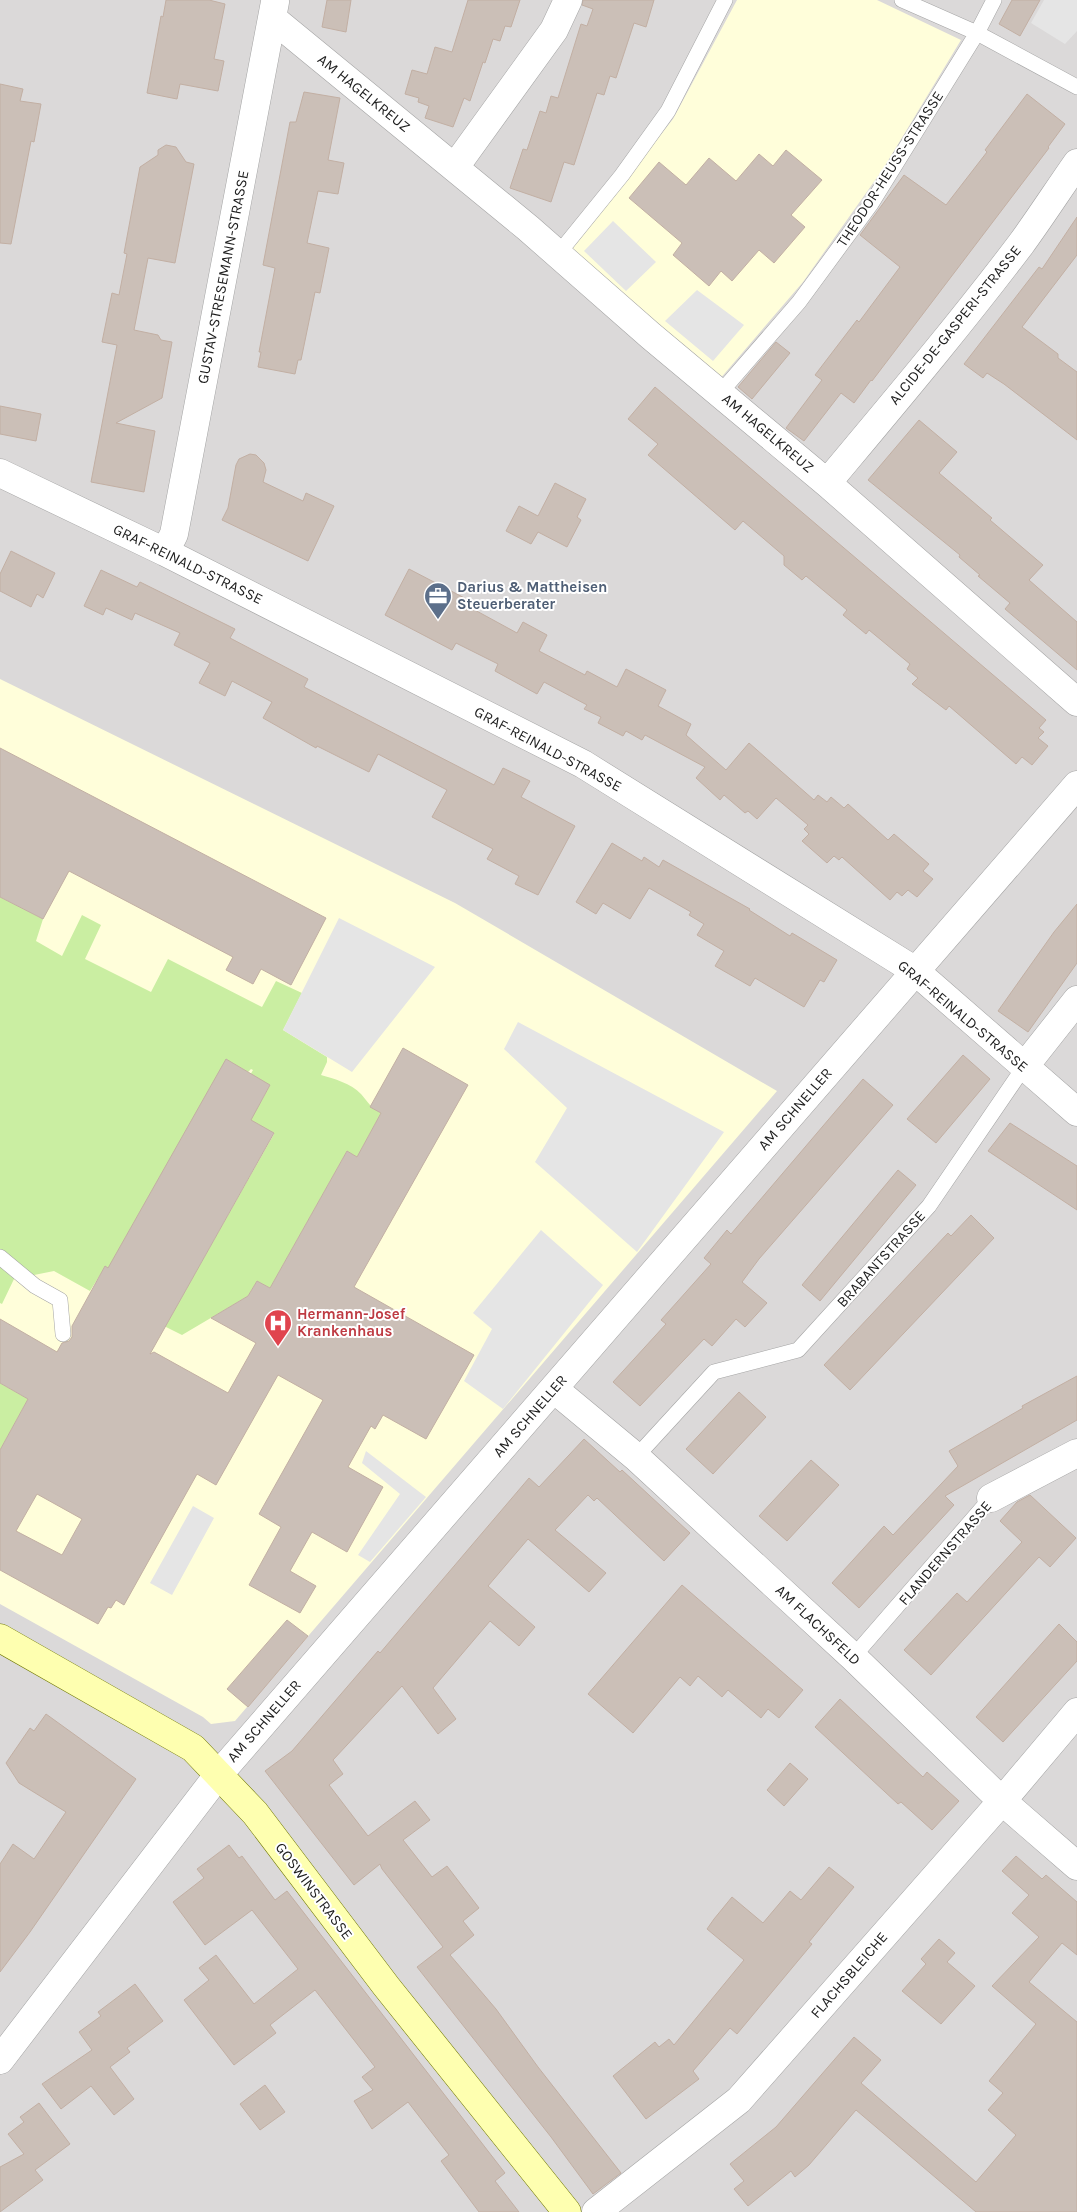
<svg xmlns="http://www.w3.org/2000/svg" width="1077" height="2212" font-family="Karla,sans-serif">
	<rect width="100%" height="100%" fill="#efeae1"/>
	<path fill="#dbd9d9" d="M0,0H1077V2212H0Z"/>
	<path fill="#fffeda" d="M737,0H877L961,40L883,169L803,282L719,380L569,253L673,119Z
		M0,679L455,903L777,1091L235,1721L211,1724L203,1717L0,1604Z"/>
	<path fill="#caeea2" d="M0,897L43,919L36,941L62,956L82,915L101,925L85,959L151,992L168,959L262,1007L276,981L302,993L283,1030L327,1057V1062L321,1075C334,1079 351,1083 361,1094C369,1103 370,1107 381,1113L357,1157L347,1151L270,1288L257,1281L248,1296L182,1335L162,1325L167,1323L274,1134L246,1118L258,1107L270,1085L249,1077L253,1070L251,1069L248,1072L226,1060L115,1256L120,1274L105,1267L90,1291L54,1271L14,1279L2,1304L0,1303Z
		M0,1383L28,1399L0,1450Z"/>
	<path fill="#e5e5e5" d="M1044,0H1077V31L1065,44L1031,23Z
		M613,221L656,262L626,291L584,251Z
		M697,290L744,325L713,361L665,321Z
		M339,918L435,967L352,1072L283,1030Z
		M518,1022L724,1132L637,1252L535,1162L567,1108L504,1049Z
		M541,1230L603,1285L503,1409L464,1381L492,1329L473,1313Z
		M366,1451L426,1497L370,1562L358,1555L400,1494L362,1463Z
		M193,1506L214,1518L172,1595L150,1583Z"/>
	<path fill="#cbbfb7" stroke="#c2afa3" fill-rule="evenodd" d="M166,0H209L225,4L214,59L224,61L218,91L180,84L177,99L147,93L161,16L163,17Z
		M327,0H351L346,32L322,27Z
		M468,0H520L511,27L505,26L500,41L493,39L485,63L483,62L470,101L464,98L453,127L425,118L429,106L418,102L419,98L405,94L412,70L427,74L435,47L452,52Z
		M583,0H654L646,27L634,23L616,78L610,76L604,95L597,93L574,165L564,162L551,202L510,188L523,149L527,150L540,111L546,113L551,96L558,98L581,24L587,26L593,9L582,5Z
		M1012,0H1040L1020,36L999,24Z
		M0,84L23,89L20,101L41,104L34,142L31,141L11,244L0,243Z
		M304,92L340,98L328,160L344,163L338,194L318,191L307,243L329,248L320,293L315,292L301,360H298L295,374L258,367L261,352H259L275,268L263,265L290,122H296Z
		M1027,94L1065,124L1048,147L1049,148L872,381L871,380L854,403L841,393L804,441L786,428L822,380L815,375L857,320L859,322L900,267L860,235L904,175L946,205L987,152L985,150Z
		M166,145L176,147L186,162L194,164L175,263L148,258L134,330L158,335L161,340L172,342L162,398L116,423L155,431L144,492L91,482L117,345L102,342L112,293L119,295L127,254L124,253L140,167L158,155V150Z
		M786,150L822,180L791,215L805,227L774,263L759,250L732,281L721,271L709,286L673,255L682,243L629,198L659,162L686,185L709,158L736,181L759,154L773,166Z
		M1077,217V255L1022,327L1058,354V358L1077,372V440L1004,384L987,373L983,378L964,364L1039,267L1042,269Z
		M776,342L790,353L752,399L738,387Z
		M655,387L1046,720L1039,728L1044,732L1038,738L1048,746L1032,765L1022,757L1016,764L949,706L946,710L912,684L918,678L907,669L910,664L869,630L866,634L843,615L847,610L806,576L802,580L784,565V556L743,521L735,530L648,455L658,444L628,419Z
		M0,406L41,414L36,441L0,434Z
		M919,420L957,452L939,473L992,518L990,520L1043,565L1029,580L1077,622V670L1005,609L1010,603L978,576L980,575L959,557L960,555L868,480Z
		M250,454L256,455L264,463L266,470L263,482L303,501L306,493L334,506L308,561L222,520L228,508L236,465L239,459Z
		M555,483L586,499L577,517L581,520L567,547L538,532L531,544L506,531L519,506L538,516Z
		M11,551L55,573L43,598L37,594L31,607L0,591V574Z
		M409,569L476,604L473,609L517,633L523,622L547,635L539,651L585,675L587,671L617,687L626,669L666,690L658,706L691,724L686,735L726,770L749,743L814,800L818,795L827,802L831,797L844,808L848,804L888,840L894,834L929,864L923,871L933,879L917,897L908,890L902,896L897,892L890,900L842,857L839,860L834,856L827,863L802,841L809,834L804,829L808,825L776,798L757,819L748,811L745,813L724,795L720,800L696,778L705,767L645,735L642,740L626,731L623,736L598,723L601,717L584,709L587,705L544,682L537,694L495,671L498,664L456,643L452,650L385,615Z
		M101,570L137,587L140,582L235,629L230,638L308,679L304,687L494,785L503,768L530,781L521,797L575,826L538,895L515,884L519,876L487,859L493,849L432,817L447,790L378,754L369,772L317,746L316,748L263,718L272,702L232,681L225,696L199,683L210,663L174,645L180,633L135,613L132,620L106,608L103,615L84,606Z
		M0,748L326,918L291,985L261,969L253,984L226,970L233,957L69,871L43,919L0,897Z
		M612,843L642,861L644,857L659,867L663,860L750,909L749,910L790,936L792,933L837,960L824,982L820,980L804,1007L755,978L750,986L715,966L724,951L697,935L704,924L689,915L691,912L649,888L630,919L603,903L596,914L576,902Z
		M1077,904V963L1028,1032L998,1011L1054,932Z
		M403,1048L468,1085L354,1287L474,1355L426,1439L383,1415L375,1429L371,1426L348,1467L383,1487L347,1552L312,1532L290,1571L316,1586L300,1613L249,1585L281,1527L259,1514L323,1400L278,1375L216,1485L197,1474L124,1605L116,1600L111,1608L108,1607L98,1624L0,1570V1450L28,1399L0,1383V1319L57,1352L62,1343L69,1341L72,1337V1326L105,1266L108,1268L226,1059L270,1085L251,1120L274,1133L150,1354L154,1352L228,1393L256,1343L211,1318L248,1296L257,1281L270,1288L347,1151L357,1157L381,1113L370,1107ZM37,1494L82,1519L62,1555L16,1531Z
		M963,1055L990,1079L936,1143L907,1119Z
		M863,1079L893,1105L759,1259L742,1282L767,1303L745,1327L736,1319L712,1346L704,1339L640,1406L613,1382L666,1324L661,1320L711,1264L704,1258L727,1230L731,1234Z
		M1010,1123L1077,1166V1210L988,1151Z
		M898,1170L916,1185L820,1301L802,1285Z
		M971,1215L994,1238L850,1390L824,1365L948,1233L951,1236Z
		M1077,1376V1420L945,1496L954,1505L859,1608L832,1583L884,1526L893,1535L958,1466L949,1451L1023,1408L1022,1406Z
		M739,1392L766,1417L713,1474L686,1449Z
		M584,1439L620,1472L622,1470L690,1533L664,1561L597,1498L594,1501L588,1495L555,1530L606,1573L589,1592L528,1539L488,1586L535,1627L519,1646L490,1621L433,1688L456,1719L438,1734L402,1686L333,1760L343,1774L329,1785L368,1836L415,1801L430,1820L403,1840L432,1877L447,1866L479,1908L463,1921L474,1935L450,1955L496,2009L538,2067L621,2173L593,2194L551,2137L417,1967L443,1947L382,1869L380,1864L354,1885L265,1771L292,1751L378,1651L380,1653L529,1478L539,1487Z
		M811,1460L839,1485L787,1541L759,1516Z
		M1030,1495L1076,1538L1050,1567L1039,1557L931,1675L904,1650L957,1593L967,1602L1022,1542L1000,1521L1017,1502Z
		M682,1585L803,1690L779,1718L768,1709L761,1718L728,1690L722,1697L698,1676L690,1686L680,1677L633,1733L588,1694Z
		M287,1620L308,1636L248,1707L227,1689Z
		M1059,1624L1077,1642V1661L1003,1742L976,1717Z
		M840,1699L923,1777L927,1772L959,1801L932,1830L901,1802L898,1804L815,1727Z
		M46,1714L136,1779L30,1932L0,1972V1864L13,1844L34,1859L66,1812L19,1783L6,1763L30,1728L34,1731Z
		M790,1763L808,1779L784,1806L767,1790Z
		M229,1845L239,1858L242,1856L275,1900L287,1891L505,2173L495,2181L519,2212H479L441,2161L449,2155L408,2102L372,2129L354,2101L373,2090L362,2077L375,2067L315,1990L270,2025L276,2033L234,2065L184,2000L209,1980L199,1968L216,1955L254,2004L298,1969L252,1910L205,1945L173,1902L204,1878L197,1869Z
		M1016,1856L1042,1879L1046,1875L1077,1902V1955L1062,1943L1029,1982L1077,2022V2212H976L856,2110L809,2165L795,2177L791,2171L748,2206L734,2189L744,2181L730,2164L776,2127L854,2037L881,2060L861,2083L976,2182L1016,2135L988,2110L1003,2093L989,2081L1036,2024L992,1986L1039,1937L1012,1913L1029,1895L1002,1871Z
		M829,1867L854,1887L809,1942L812,1944L737,2034L730,2028L693,2071L699,2079L646,2119L613,2076L655,2042L659,2047L669,2039L674,2045L744,1960L707,1929L714,1919L732,1897L763,1923L790,1891L801,1900Z
		M939,1939L955,1953L947,1962L975,1986L941,2024L902,1991L926,1964L921,1959Z
		M135,1984L163,2021L127,2048L130,2052L110,2067L134,2099L114,2115L91,2086L61,2109L42,2084L92,2050L79,2032L101,2016L98,2012Z
		M265,2085L285,2112L260,2130L240,2104Z
		M39,2103L70,2144L35,2170L43,2180L0,2212V2167L24,2154L8,2134L24,2122L20,2117Z"/>
	<g fill="none" stroke-linecap="round" stroke-linejoin="round">
		<g stroke="#a4a4a4" stroke-width="16">
			<path id="service" d="M902,0L977,33L1077,87
				M558,254L622,175L668,111L725,0
				M720,393L799,302L871,204L977,33L994,0
				M0,1257L35,1286L60,1300L63,1334
				M636,1457L714,1372L798,1350L929,1206L1024,1067
				M853,1657L991,1498"/>
		</g>
		<g stroke="#a4a4a4" stroke-width="29">
			<path id="minor" d="M272,18L528,228L651,336L827,483L1077,702
				M455,167L554,30L568,0
				M0,473L165,552L583,764L914,970L1077,1112
				M827,483C893,404 959,326 1021,244C1040,218 1058,190 1077,163
				M165,552L174,534L275,2
				M1024,1067L1077,1000
				M554,1389L636,1457L853,1657L1002,1801L1077,1866
				M991,1498L1077,1453
				M0,2060L219,1774L1077,785
				M596,2212L739,2100L1002,1801L1077,1712"/>
		</g>
		<g stroke="#6f7700" stroke-width="29">
			<path id="secondary" d="M0,1638L193,1748L255,1813L386,1986L567,2212"/>
		</g>
		<use href="#service" stroke="#fff" stroke-width="15"/>
		<use href="#minor" stroke="#fff" stroke-width="28"/>
		<use href="#secondary" stroke="#feffb0" stroke-width="28"/>
	</g>
	<defs>
		<g id="office-pin" transform="scale(1.4375)"><path d="M0 17L-7.5 6A9.5 9.5 0 1 1 7.5 6Z" fill="#5c6f8a" stroke="#fff"/><path d="M-6-3h4V-5.5h4V-3h4V5H-6ZM-1-4.5V-3h2v-1.5ZM-6 0V1H6V0Z" fill="#fff"/></g>
		<g id="hospital-pin" transform="scale(1.4375)"><path d="M0 17L-7.5 6A9.5 9.5 0 1 1 7.5 6Z" fill="#e0444e" stroke="#fff"/><path d="M-5-5h3v3.5h4V-5h3V5h-3V1.5h-4V5h-3Z" fill="#fff"/></g>
	</defs>
	<g fill-rule="evenodd">
		<use href="#office-pin" x="438" y="596"/>
		<use href="#hospital-pin" x="278" y="1323"/>
	</g>
	<g text-anchor="middle" dominant-baseline="central" stroke-width="4" stroke-linejoin="round" paint-order="stroke">
		<g font-size="15" fill="#1d1d1d" stroke="#fff">
			<text transform="translate(364 93) rotate(39)">AM HAGELKREUZ</text>
			<text transform="translate(890 169) rotate(-57)">THEODOR-HEUSS-STRASSE</text>
			<text transform="translate(223 277) rotate(-79)">GUSTAV-STRESEMANN-STRASSE</text>
			<text transform="translate(955 325) rotate(-51)">ALCIDE-DE-GASPERI-STRASSE</text>
			<text transform="translate(768 433) rotate(40)">AM HAGELKREUZ</text>
			<text transform="translate(188 564) rotate(26)">GRAF-REINALD-STRASSE</text>
			<text transform="translate(548 749) rotate(28)">GRAF-REINALD-STRASSE</text>
			<text transform="translate(963 1016) rotate(40)">GRAF-REINALD-STRASSE</text>
			<text transform="translate(795 1109) rotate(-49)">AM SCHNELLER</text>
			<text transform="translate(881 1259) rotate(-48)">BRABANTSTRASSE</text>
			<text transform="translate(530 1416) rotate(-49)">AM SCHNELLER</text>
			<text transform="translate(945 1553) rotate(-49)">FLANDERNSTRASSE</text>
			<text transform="translate(818 1625) rotate(43)">AM FLACHSFELD</text>
			<text transform="translate(264 1721) rotate(-49)">AM SCHNELLER</text>
			<text transform="translate(314 1891) rotate(53)">GOSWINSTRASSE</text>
			<text transform="translate(849 1975) rotate(-49)">FLACHSBLEICHE</text>
		</g>
		<g font-size="15" font-weight="bold" fill="#4e5e75" stroke="#fff" text-anchor="start">
			<text x="457" y="587">Darius &amp; Mattheisen<tspan x="457" dy="17">Steuerberater</tspan></text>
		</g>
		<g font-size="15" font-weight="bold" fill="#be3a42" stroke="#fff" text-anchor="start">
			<text x="297" y="1314">Hermann-Josef<tspan x="297" dy="17">Krankenhaus</tspan></text>
		</g>
	</g>
</svg>
